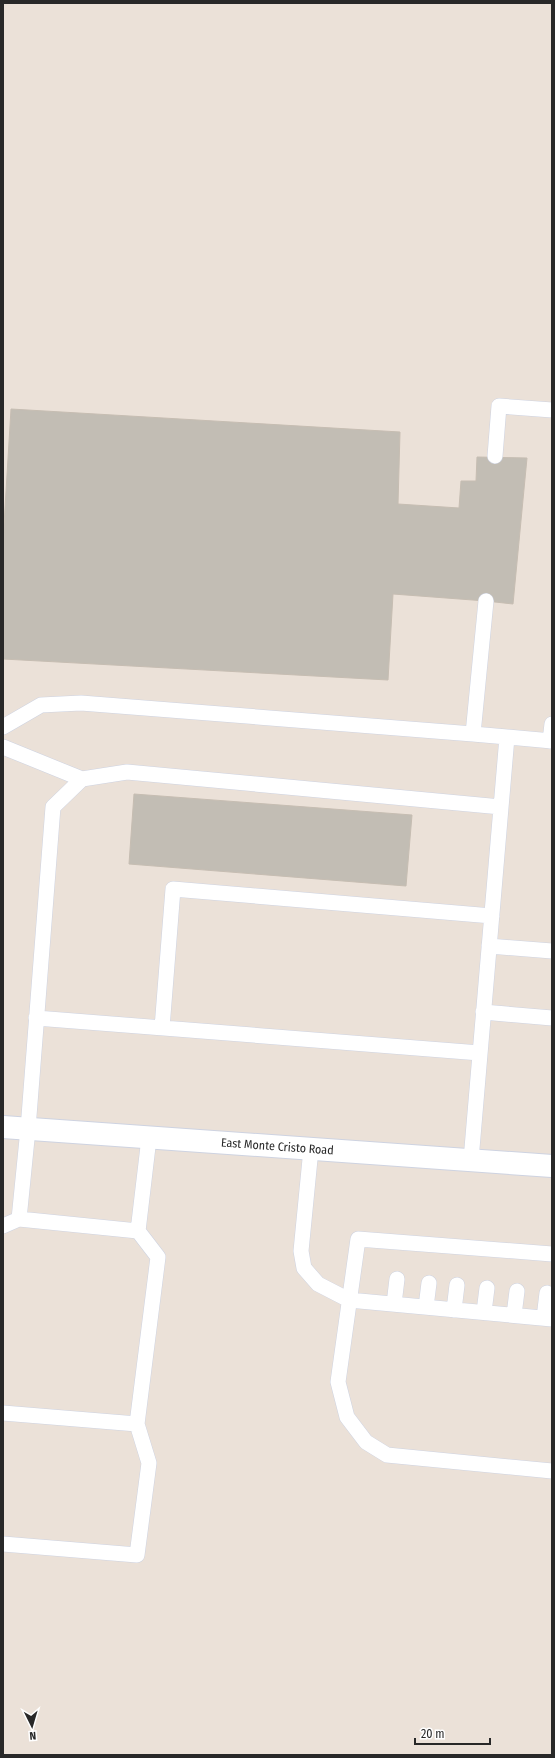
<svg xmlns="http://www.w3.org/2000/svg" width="555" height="1758" font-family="'Fira Sans Condensed',sans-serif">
	<rect width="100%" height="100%" fill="#ebe1d8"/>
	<path fill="#c2bdb4" stroke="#c6bdb2" d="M11,409L400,432L398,504L459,508L461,481H476L477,457L527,458L513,604L486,601L393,594L388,680L3,659V541Z
		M134,794L412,815L406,886L129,864Z"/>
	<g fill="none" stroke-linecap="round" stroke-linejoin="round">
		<g stroke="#ced3e1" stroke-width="16">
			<path id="service" d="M495,456L499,406L552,410
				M3,727L41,705L81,703L473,734L486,601
				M473,734L507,737
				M550,741L552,724
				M3,747L82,779
				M489,946L552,951
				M483,1012L552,1018
				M36,1018L480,1053
				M162,1028L173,889L492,916
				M311,1149L301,1251L304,1268L318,1284L349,1300L552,1319
				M471,1160L507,737L552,741
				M19,1219L28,1129L53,807L82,779L127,772L501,807
				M3,1226L19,1219L138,1231L158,1257L137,1424L3,1413
				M138,1231L149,1138
				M552,1254L358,1239L338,1382L347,1417L366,1442L387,1455L552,1471
				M394,1304L397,1279
				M426,1307L429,1283
				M454,1310L457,1285
				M484,1312L487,1288
				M514,1315L517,1291
				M544,1318L547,1293
				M3,1544L137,1555L149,1463L137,1424"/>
		</g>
		<g stroke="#ced3e1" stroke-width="24">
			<g id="secondary">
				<path id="s1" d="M3,1127L552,1166"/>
			</g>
		</g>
		<use href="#service" stroke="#fff" stroke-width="15"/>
		<use href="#secondary" stroke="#fff" stroke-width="22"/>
	</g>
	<g text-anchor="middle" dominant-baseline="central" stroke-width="3" stroke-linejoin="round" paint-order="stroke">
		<g font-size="12" fill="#282828" stroke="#fff">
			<text stroke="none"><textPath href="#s1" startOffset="275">East Monte Cristo Road</textPath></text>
		</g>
	</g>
	<rect width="555" height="1758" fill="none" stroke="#282828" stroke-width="8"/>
	<g transform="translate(32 1726) rotate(175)" stroke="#ffffff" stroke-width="3" paint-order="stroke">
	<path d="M0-3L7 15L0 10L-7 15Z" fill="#282828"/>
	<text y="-6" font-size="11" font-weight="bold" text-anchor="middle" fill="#282828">N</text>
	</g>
	<path d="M415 1738v6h75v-6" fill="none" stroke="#282828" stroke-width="2"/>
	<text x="421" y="1738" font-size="12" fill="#282828" stroke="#ffffff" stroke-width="3" paint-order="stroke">20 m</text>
</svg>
